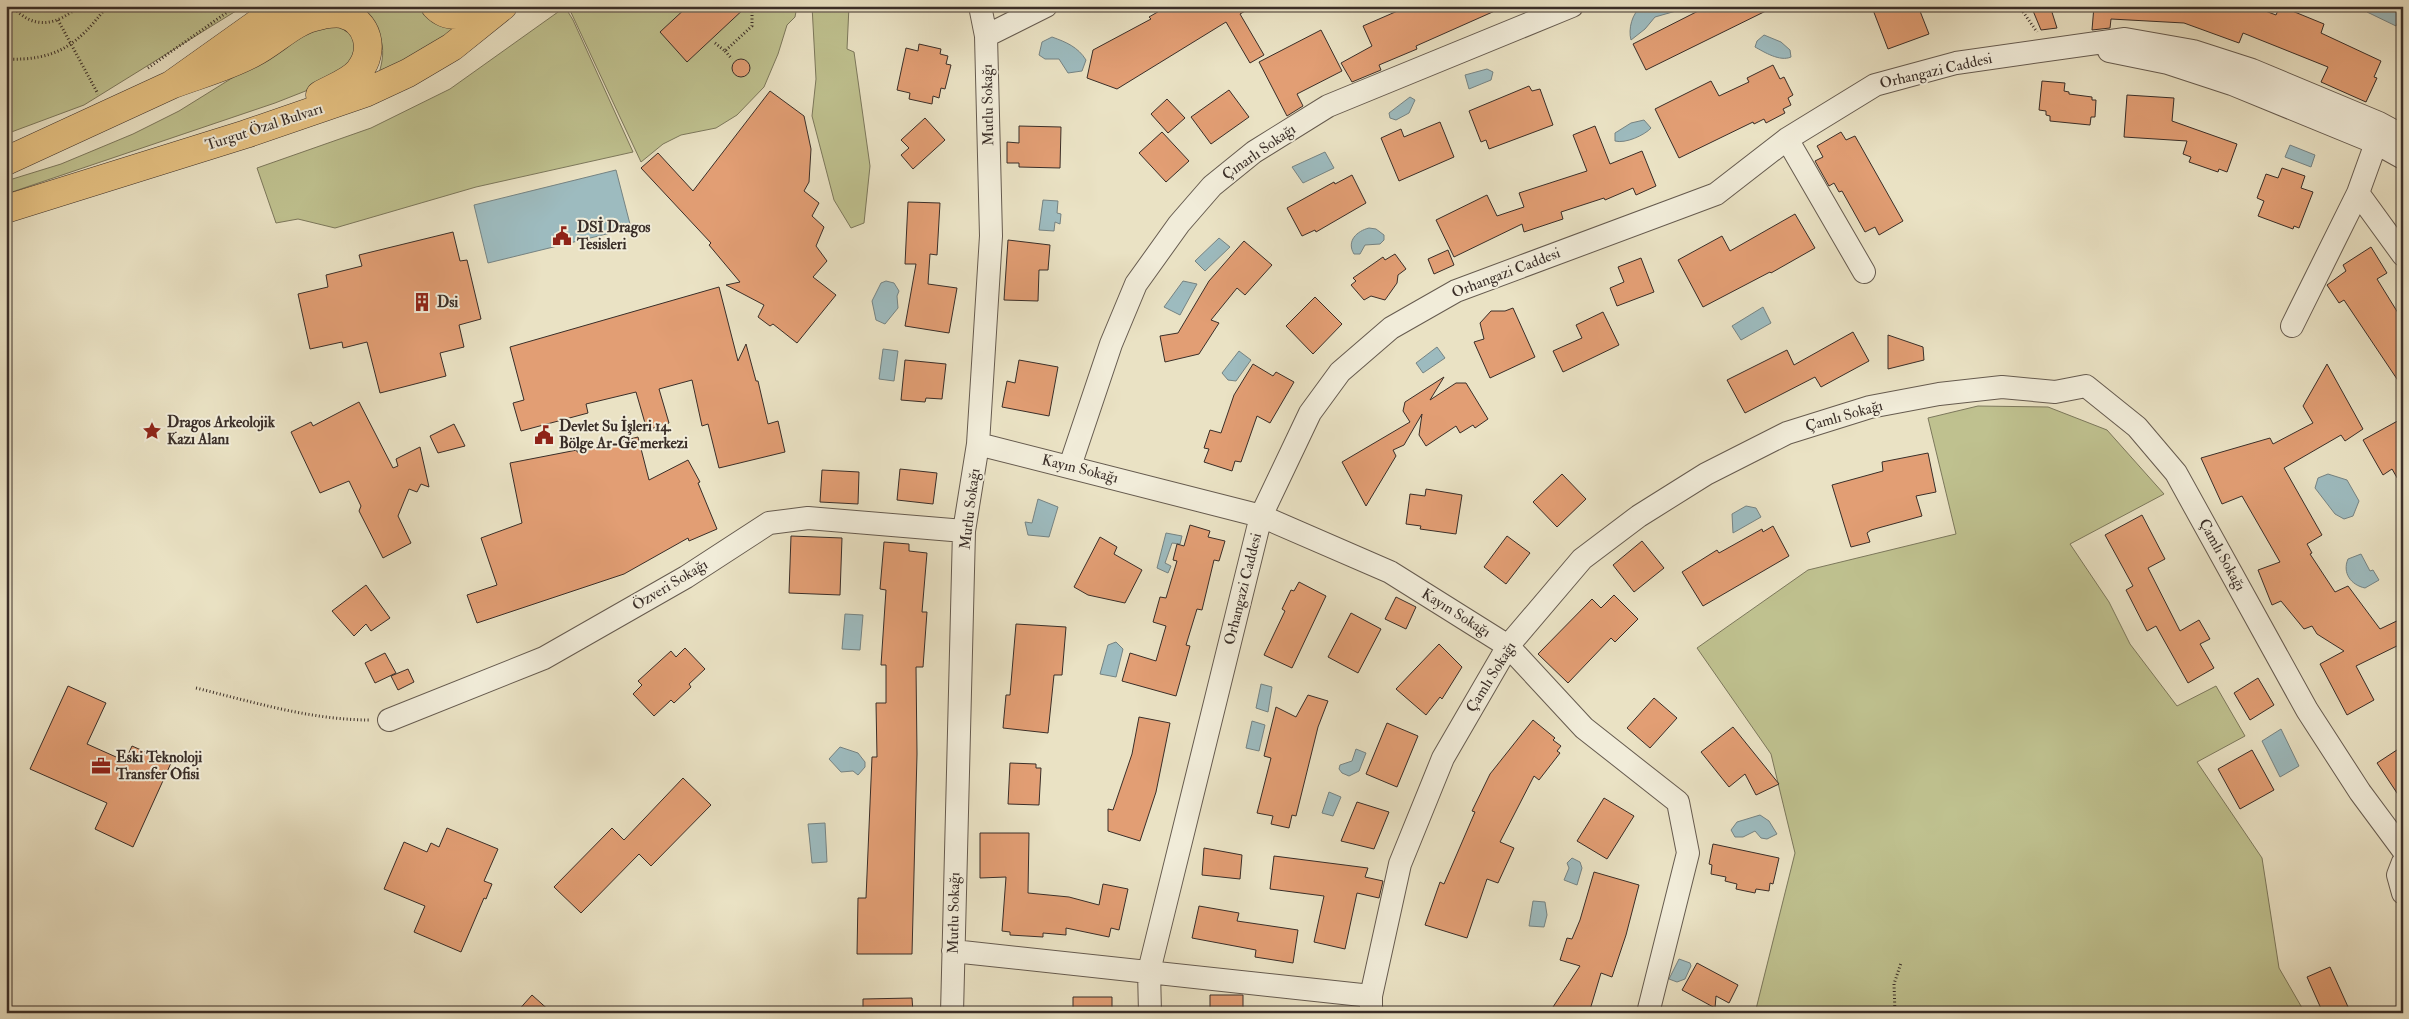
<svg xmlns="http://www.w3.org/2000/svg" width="2409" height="1019" font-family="'IM FELL Double Pica',serif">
	<rect width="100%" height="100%" fill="#eae2c4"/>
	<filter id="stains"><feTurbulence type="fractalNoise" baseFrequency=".004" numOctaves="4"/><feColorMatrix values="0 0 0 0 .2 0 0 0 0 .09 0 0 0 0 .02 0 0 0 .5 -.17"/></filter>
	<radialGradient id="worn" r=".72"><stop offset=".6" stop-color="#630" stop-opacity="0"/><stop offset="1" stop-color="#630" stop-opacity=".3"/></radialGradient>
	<path fill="#bfc18f" stroke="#7c785c" d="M6,6H244L84,105L6,134Z
		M358,6H420C427,21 440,25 456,28L455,32L378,76C389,45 380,28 358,6Z
		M568,6H797L795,17L787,25L778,54L764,87L737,115L716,128L681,135L663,144L641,162Z
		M812,6H849L847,49L854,52L870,166L864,223L851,228L834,200L812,116L816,79Z
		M565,7L573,20L633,152L476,187L335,228L298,219L276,223L257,168L371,128L450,89Z
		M347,26L360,52L336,79L275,103L6,194V181L61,164L133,134L179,111L311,29Z
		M1978,406L2048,407L2107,430L2164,494L2070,544L2109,602L2130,644L2177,706L2216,686L2245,736L2197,762L2262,858L2279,968L2305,1013H1755L1795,853L1771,754L1697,648L1808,570L1956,534L1928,418Z"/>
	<path fill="#9dbbbf" stroke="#758383" d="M1642,6H1672L1676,11L1655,17L1645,29L1631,40C1628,29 1632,13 1642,6Z
		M2370,6H2389L2402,13L2396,26L2367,12Z
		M1764,35L1781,42L1790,50L1791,57C1780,62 1764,52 1755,47L1757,41Z
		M1052,37C1066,42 1078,47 1086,60L1082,71L1068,73L1059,59H1045L1039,55L1042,42Z
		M1487,69L1493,72L1491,80L1469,89L1465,75Z
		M1410,97L1415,100L1409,113L1396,120L1390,118L1389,113Z
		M1644,120L1651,128C1645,135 1625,144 1615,141V133L1631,123Z
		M2290,145L2315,155L2311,167L2285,157Z
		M1325,152L1334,168L1303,183L1292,167Z
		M616,170L631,228L488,263L474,205Z
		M1043,200L1058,201L1057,213L1061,214L1060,224L1055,222L1054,231L1039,230Z
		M1369,228L1376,229L1384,235V240L1380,244L1365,245L1360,254H1354C1346,241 1357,231 1369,228Z
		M1219,238L1230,247L1205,271L1195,261Z
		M886,281L894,283L899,291L897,296L898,308L885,324L876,320L872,301L881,283Z
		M1183,281L1197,284L1180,315L1164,307Z
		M1763,307L1771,323L1741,340L1732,326Z
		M1437,347L1445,358L1423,373L1416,363Z
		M883,349L898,351L894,381L879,379Z
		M1239,351L1251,360L1236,381L1228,380L1222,373Z
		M2328,474L2347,480L2359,501L2353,516L2344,519L2335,514L2315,488L2318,478Z
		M1038,499L1058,507L1049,537L1028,535L1025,522L1032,523Z
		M1746,506L1756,508L1761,517L1733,533L1732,514Z
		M1166,533L1182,536L1180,544L1172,543L1165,563L1171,566L1168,573L1157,568Z
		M2361,554L2370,571L2373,570L2379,580L2365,588C2351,585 2342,573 2348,559Z
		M845,614L863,615L860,650L842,649Z
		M1116,642L1123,649L1116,677L1100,674L1108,645Z
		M1261,684L1272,687L1268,712L1256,708Z
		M1252,721L1265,725L1259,751L1246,748Z
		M2281,729L2299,766L2280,777L2262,741Z
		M840,747L858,753L865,762V767L858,775L853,771L841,772L829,759Z
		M1356,749L1366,753L1359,771L1349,776L1342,773L1339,769L1340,765L1352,761Z
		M1329,792L1341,797L1333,816L1322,813Z
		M1760,815L1769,821L1777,834L1767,839L1761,838L1755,831L1743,837H1735L1731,830L1737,822Z
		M825,823L827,862L812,863L808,824Z
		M1572,858L1580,862L1582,868L1577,885L1564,880L1569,868L1567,863Z
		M1533,901L1545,902L1547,915L1544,927L1529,926Z
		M1679,959L1690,963L1691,966L1685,979L1677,982L1669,979Z"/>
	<path fill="#e29e74" stroke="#3a2e28" d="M688,6H747L687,62L660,32Z
		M1168,6H1254L1240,14L1264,55L1250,63L1226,22L1117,89L1087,78L1093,50L1151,19L1149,17Z
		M1409,6H1506L1416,46L1417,49L1379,65L1381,70L1352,82L1341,63L1372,46L1363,26Z
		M1708,6H1776L1646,70L1633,44Z
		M1883,6H1918L1929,34L1888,49L1873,10Z
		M2031,6H2050L2057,28L2041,30Z
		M2094,6H2252L2276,15L2280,6L2324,24L2321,33L2381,61L2374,77L2377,78L2366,102L2321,82L2328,67L2243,33L2239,43L2184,23L2111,19L2110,28L2092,30Z
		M1321,30L1342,71L1297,94L1303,106L1287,116L1259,62Z
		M919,44L941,49L940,54L948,56L946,64L951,65L945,89L941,88L939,98L933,96L932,104L909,99L910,93L897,90L906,48L918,51Z
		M732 68a9 9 0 1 1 18 0a9 9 0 1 1-18 0Z
		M1773,65L1780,79L1784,77L1793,95L1788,98L1791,105L1783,109L1785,113L1766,123L1764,119L1754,124L1753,122L1679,158L1655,109L1711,81L1719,96L1749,82L1747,78Z
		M2042,81L2065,83L2064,91L2069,92V94L2092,97V100H2096L2095,117H2091L2090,125L2050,121V116L2046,115V111L2039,110Z
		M1529,86L1532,91L1540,89L1553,125L1489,149L1486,140L1481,142L1469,111Z
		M1229,90L1249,117L1211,144L1191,117Z
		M770,91L804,116L811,149L809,182L804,191L819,203L812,216L824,227L816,246L827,261L813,277L836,295L797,343L773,324L770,326L758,317L764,305L726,285L740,282L709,245L711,243L641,168L658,153L693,191Z
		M2127,95L2174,98L2172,121L2237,144L2227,172L2219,169L2218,172L2189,162L2191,157L2183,154L2187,141L2124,137Z
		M1167,99L1185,118L1168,133L1151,114Z
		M925,118L945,140L913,169L901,155L909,148L901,140Z
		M1440,122L1454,157L1399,181L1381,138L1401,129L1404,137Z
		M1019,126L1061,127L1060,168L1019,167V163H1007V142L1019,143Z
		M1595,126L1610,164L1642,151L1656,186L1636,195L1633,188L1605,200L1604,198L1561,212L1563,219L1524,232L1522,224L1454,257L1436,220L1487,195L1497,216L1524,207L1519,193L1587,171L1573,135Z
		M1162,132L1189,161L1166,182L1139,153Z
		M1841,132L1846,140L1855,136L1903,221L1879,235L1875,227L1865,232L1842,191L1839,192L1834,183L1829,186L1815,161L1823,157L1817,146Z
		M2282,168L2305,176L2301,188L2313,192L2299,228L2294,226L2293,229L2258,216L2264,201L2257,198L2266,174L2278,178Z
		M1352,175L1366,203L1316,232L1315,230L1302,236L1287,208L1334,182L1335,184Z
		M908,202L940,203L937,255L930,254L928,284L957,288L949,333L905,326L916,264H905Z
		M1795,214L1815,248L1771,273L1770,272L1703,307L1678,260L1722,236L1730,251Z
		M453,232L460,261L467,260L481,319L459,325L464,347L440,353L446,376L380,393L367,342L343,348L342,342L310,349L298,294L328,287L326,275L362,266L359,255Z
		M1008,240L1050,245L1048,270H1039L1038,301L1004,300Z
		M1244,241L1272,265L1245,295L1237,288L1211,320L1219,323L1199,354L1165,362L1160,336L1178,333L1209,281Z
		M2371,247L2387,273L2377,279L2403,321V388L2344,300L2339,303L2327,285L2346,271L2343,265Z
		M1448,250L1454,265L1434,274L1428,259Z
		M1395,254L1406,269L1398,275L1397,283L1385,300L1371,296L1364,300L1351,285L1356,281L1353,278L1383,257L1385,260Z
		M1641,258L1654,292L1617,306L1610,288L1624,282L1618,267Z
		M719,287L738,361L746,344L756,381H758L768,424L778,421L785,452L719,468L708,424L702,426L692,380L659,389L669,423L647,430L636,392L586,404L588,413L521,431L513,403L524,400L510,347Z
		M1315,297L1342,324L1313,354L1286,326Z
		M1513,308L1535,357L1490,378L1474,342L1484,339L1480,323L1491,311H1505Z
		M1603,312L1619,345L1563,372L1553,351L1582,338L1576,325Z
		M1853,332L1869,361L1821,387L1815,377L1745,413L1727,380L1787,350L1794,365Z
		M1888,335L1923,347L1924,360L1888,369Z
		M905,360L946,364L942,399L926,398L925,402L901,400Z
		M1019,360L1058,367L1049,416L1002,407L1007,381L1015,383Z
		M1253,364L1273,376L1276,372L1294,382L1270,423L1257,416L1241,462L1235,461L1232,471L1204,462L1209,449L1204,448L1210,430L1221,433L1234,395Z
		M2327,364L2363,429L2345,441L2341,435L2284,468L2322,535L2307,544L2312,553L2310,554L2335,592L2348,586L2380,629L2403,618V643L2356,666L2374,700L2347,715L2320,664L2344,651L2317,634L2312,626L2304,629L2281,601L2272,605L2258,570L2280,562L2242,496L2222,504L2201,458L2270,438L2273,444L2313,423L2303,406Z
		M1444,377L1430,400L1456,383H1466L1488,419L1475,428L1473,425L1460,433L1456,426L1426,446L1419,435L1422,414L1404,445L1393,450L1396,456L1366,506L1342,462L1410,422L1403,411L1405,402Z
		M359,402L393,468L398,466L396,459L420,447L429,487L421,484L417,492L409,489L398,516L411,543L383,558L359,511L361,506L349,481L320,493L291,432L311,422L313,426Z
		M2403,418V488L2392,469L2383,475L2363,440Z
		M454,424L465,446L438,453L430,436Z
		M638,437L649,480L688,460L700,482L698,483L717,529L689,541L688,538L624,574L477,623L467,595L497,585L481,538L522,523L510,463L577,450V452Z
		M1928,453L1936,492L1916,496L1922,516L1871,530L1867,533L1870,542L1851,547L1832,485L1883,471L1882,462Z
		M900,469L937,473L933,504L897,500Z
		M822,470L859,472L858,504L820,502Z
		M1562,474L1586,499L1557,527L1533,502Z
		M1426,489L1462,495L1456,534L1420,529L1421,526L1406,524L1410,494L1425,496Z
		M2142,515L2165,559L2148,568L2180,631L2199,620L2210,639L2200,644L2214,668L2188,683L2156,626L2147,631L2126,590L2133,586L2105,535Z
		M1190,525L1210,531L1208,537L1225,541L1219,561L1214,560L1202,610L1197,609L1186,645L1190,646L1176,696L1122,681L1130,653L1156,661L1166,626L1153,622L1160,597L1166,598L1177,561L1173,560L1177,544L1184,546Z
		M1773,526L1789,556L1703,606L1682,572L1717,550L1719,553L1762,529L1763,532Z
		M791,536L842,538L840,595L789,593Z
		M1507,536L1530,553L1506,584L1484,567Z
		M1100,537L1117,547L1114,554L1142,570L1125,603L1088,595L1074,587Z
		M1642,541L1664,568L1634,592L1613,565Z
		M884,542L909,544V551L927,553L922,612H927L923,667H916L917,754L912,954H857L858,898H866L872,757H877L876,703H886V665H881L886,590L880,589Z
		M1299,582L1326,596L1292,668L1264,655L1285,611L1282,609L1291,590L1294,591Z
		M366,585L390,618L371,631L366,624L354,636L332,611Z
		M1614,595L1638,619L1615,642L1611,638L1568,683L1538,654L1592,599L1601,608Z
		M1396,597L1416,607L1406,629L1385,619Z
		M1351,613L1381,629L1358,673L1328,657Z
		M1016,624L1066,627L1062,675H1054L1048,733L1003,728L1006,695H1010Z
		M1439,644L1462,667L1442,699L1440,697L1426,715L1396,689Z
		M685,648L705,669L689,684L691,687L674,703L671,700L654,716L633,694L642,685L638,681L671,651L676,657Z
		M385,653L396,673L375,683L365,663Z
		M408,669L414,682L398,690L391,676Z
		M2258,678L2274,705L2250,720L2234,693Z
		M68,686L106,703L87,744L125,761L132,746L171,763L133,847L95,829L107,803L30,769Z
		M1308,695L1328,701L1318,727L1296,816L1292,815L1289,828L1271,824L1273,816L1257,813L1271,758L1264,756L1276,707L1296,717Z
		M1654,698L1677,718L1650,748L1627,728Z
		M1139,717L1170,723L1156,792L1140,841L1108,831V809L1113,810L1132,754Z
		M1533,720L1555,738L1553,740L1561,746L1557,751L1560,753L1539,780L1534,776L1500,842L1514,848L1498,883L1487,879L1467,938L1425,925L1440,882L1444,884L1475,812L1472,811L1490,774Z
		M1387,723L1418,736L1397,787L1366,774Z
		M1733,727L1779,784L1756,795L1745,774L1729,787L1701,752Z
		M2403,746V802L2377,763Z
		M2252,750L2274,790L2240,809L2218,769Z
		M1010,763L1036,764V768H1041L1039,805L1008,804Z
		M683,778L711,805L651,866L639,854L581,913L554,887L612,828L624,840Z
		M1604,798L1634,816L1607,859L1577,841Z
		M1357,802L1389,812L1374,849L1341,841Z
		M447,828L498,849L484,881L492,884L486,899L484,898L461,952L414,932L425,906L384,889L404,842L427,852L431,843L439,847Z
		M980,833H1029L1028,893L1069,897L1099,905L1103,884L1128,889L1119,930L1111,928L1109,937L1066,928V935L1043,933V937L1010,935V932L1002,931L1006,877L980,878Z
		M1713,844L1779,858L1773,884L1770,883L1769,891L1756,889L1755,893L1736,889L1737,884L1725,881L1726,877L1711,874L1712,865L1709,864Z
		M1204,848L1242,855L1240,879L1202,875Z
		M1274,856L1368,868L1365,877L1383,881L1379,898L1357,893L1345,949L1314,942L1324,896L1270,889Z
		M1594,872L1639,885L1626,935L1612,977L1601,973L1589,1013H1549L1580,966L1560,960L1567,938L1572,939L1580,920Z
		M1199,906L1239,913L1237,921L1298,930L1293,963L1255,957L1256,950L1192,938Z
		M1697,963L1738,985L1729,1003L1716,996L1715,1008L1682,990Z
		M2330,967L2349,1009L2340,1013H2323L2307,977Z
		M532,995L552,1013H516Z
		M1210,995H1243V1013H1210Z
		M1073,997H1112V1013H1073Z
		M912,998L913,1013H863V999Z"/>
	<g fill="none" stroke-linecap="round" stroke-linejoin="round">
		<g stroke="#665b4f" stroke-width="24">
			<path id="minor" d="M986,36L1046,6
				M2109,51L2168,63L2232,84L2376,143L2403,158
				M1787,139L1864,272
				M2376,143L2358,193L2403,255
				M2292,326L2358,193
				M978,444L1261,516L1390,572L1508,646L1584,728L1678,802L1688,853L1648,1013
				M1070,466L1111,344L1136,284L1179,224L1212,186L1254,152L1328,106L1572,6
				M389,720L544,658L686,577L769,523L808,518L964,531
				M2403,862L2398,875L2403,893
				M953,951L1371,996
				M952,1013L964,531L978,444L991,236L986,36L980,6
				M1150,1013L1149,971L1261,516L1310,413L1340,372L1391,328L1456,291L1716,194L1787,139L1875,85L1956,63L2125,39L2193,51L2252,70L2379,123L2403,136
				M1371,1013V996L1400,864L1443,758L1508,646L1582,559L1639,516L1706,474L1787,433L1870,407L1939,394L2002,387L2055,392L2086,386L2137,427L2176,473L2307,710L2360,792L2403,850"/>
		</g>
		<g stroke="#3a2e28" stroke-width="29">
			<path id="highway" d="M435,6C448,20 469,16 483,6
				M171,85C197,75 228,67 253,53C275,42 294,20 319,16C325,14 336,13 342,14C369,21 375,51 359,71C350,82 332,88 320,95
				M6,161L171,85L282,6
				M6,209L246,134L365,93L408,73L452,47L503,6"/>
		</g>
		<path stroke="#3a2e28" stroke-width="3" stroke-dasharray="1 2.5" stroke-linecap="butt" d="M12,6C34,31 57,25 79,6
			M2019,6L2037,32
			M58,20L98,94
			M715,43L725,51L752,26V6
			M725,51L732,59
			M6,59C56,61 78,45 107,6
			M148,68L236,6
			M196,688C253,702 311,720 370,720
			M1895,1013L1894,984L1901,963"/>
		<use href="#minor" stroke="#f1ecd9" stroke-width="22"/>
		<use href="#highway" stroke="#e5c182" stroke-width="28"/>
	</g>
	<defs>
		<g id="civic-bare" transform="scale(1.5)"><path d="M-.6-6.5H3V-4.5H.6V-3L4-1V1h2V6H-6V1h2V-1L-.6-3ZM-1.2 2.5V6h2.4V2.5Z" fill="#8f2418" stroke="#f1ecd9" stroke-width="2.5" paint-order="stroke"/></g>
		<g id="building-bare" transform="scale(1.5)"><path d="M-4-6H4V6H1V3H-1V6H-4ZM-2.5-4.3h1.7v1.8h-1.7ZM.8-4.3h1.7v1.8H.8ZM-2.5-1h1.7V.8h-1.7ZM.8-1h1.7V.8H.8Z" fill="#8f2418" stroke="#f1ecd9" stroke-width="2.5" paint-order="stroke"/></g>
		<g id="sight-bare" transform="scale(1.5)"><path d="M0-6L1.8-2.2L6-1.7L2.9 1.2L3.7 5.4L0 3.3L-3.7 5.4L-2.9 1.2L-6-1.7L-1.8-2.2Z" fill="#8f2418" stroke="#f1ecd9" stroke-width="2.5" paint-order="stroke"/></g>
		<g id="office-bare" transform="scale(1.5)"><path d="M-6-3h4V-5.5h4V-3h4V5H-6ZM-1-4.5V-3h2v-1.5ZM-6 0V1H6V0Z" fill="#8f2418" stroke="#f1ecd9" stroke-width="2.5" paint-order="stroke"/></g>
	</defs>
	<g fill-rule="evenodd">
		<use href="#civic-bare" x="562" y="236"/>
		<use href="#building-bare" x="422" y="302"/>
		<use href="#sight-bare" x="152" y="431"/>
		<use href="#civic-bare" x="544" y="435"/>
		<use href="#office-bare" x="101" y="766"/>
	</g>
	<g text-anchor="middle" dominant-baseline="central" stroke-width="4" stroke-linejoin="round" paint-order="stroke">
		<g font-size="15" fill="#3a2e28" stroke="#f1ecd9">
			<text transform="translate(1936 71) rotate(-13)">Orhangazi Caddesi</text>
			<text transform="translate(988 105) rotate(-91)">Mutlu Sokağı</text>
			<text transform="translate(264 127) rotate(-18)">Turgut Özal Bulvarı</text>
			<text transform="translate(1259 152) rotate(-35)">Çınarlı Sokağı</text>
			<text transform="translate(1506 273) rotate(-21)">Orhangazi Caddesi</text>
			<text transform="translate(1844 416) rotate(-16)">Çamlı Sokağı</text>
			<text transform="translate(1080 469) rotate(14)">Kayın Sokağı</text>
			<text transform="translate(970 509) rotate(-83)">Mutlu Sokağı</text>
			<text transform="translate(2222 555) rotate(61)">Çamlı Sokağı</text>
			<text transform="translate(670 585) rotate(-31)">Özveri Sokağı</text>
			<text transform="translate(1243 589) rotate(-76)">Orhangazi Caddesi</text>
			<text transform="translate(1456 613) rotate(32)">Kayın Sokağı</text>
			<text transform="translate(1491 677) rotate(-58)">Çamlı Sokağı</text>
			<text transform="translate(954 913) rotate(-89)">Mutlu Sokağı</text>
		</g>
		<g font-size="15" font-weight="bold" fill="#3a2e28" stroke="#f1ecd9" text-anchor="start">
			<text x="577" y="227">DSİ Dragos<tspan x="577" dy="17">Tesisleri</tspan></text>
			<text x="437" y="302">Dsi</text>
			<text x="167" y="422">Dragos Arkeolojik<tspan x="167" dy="17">Kazı Alanı</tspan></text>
			<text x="559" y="426">Devlet Su İşleri 14.<tspan x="559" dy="17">Bölge Ar-Ge merkezi</tspan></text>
			<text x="116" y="757">Eski Teknoloji<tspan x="116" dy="17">Transfer Ofisi</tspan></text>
		</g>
	</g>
	<rect width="2409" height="1019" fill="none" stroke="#eae2c4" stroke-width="25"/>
	<rect x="8" y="8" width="2394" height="1004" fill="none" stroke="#3a2e28" stroke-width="2.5"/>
	<rect x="12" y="12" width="2384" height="994" fill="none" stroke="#3a2e28"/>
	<rect width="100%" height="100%" filter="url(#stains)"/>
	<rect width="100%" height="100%" fill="url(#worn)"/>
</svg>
